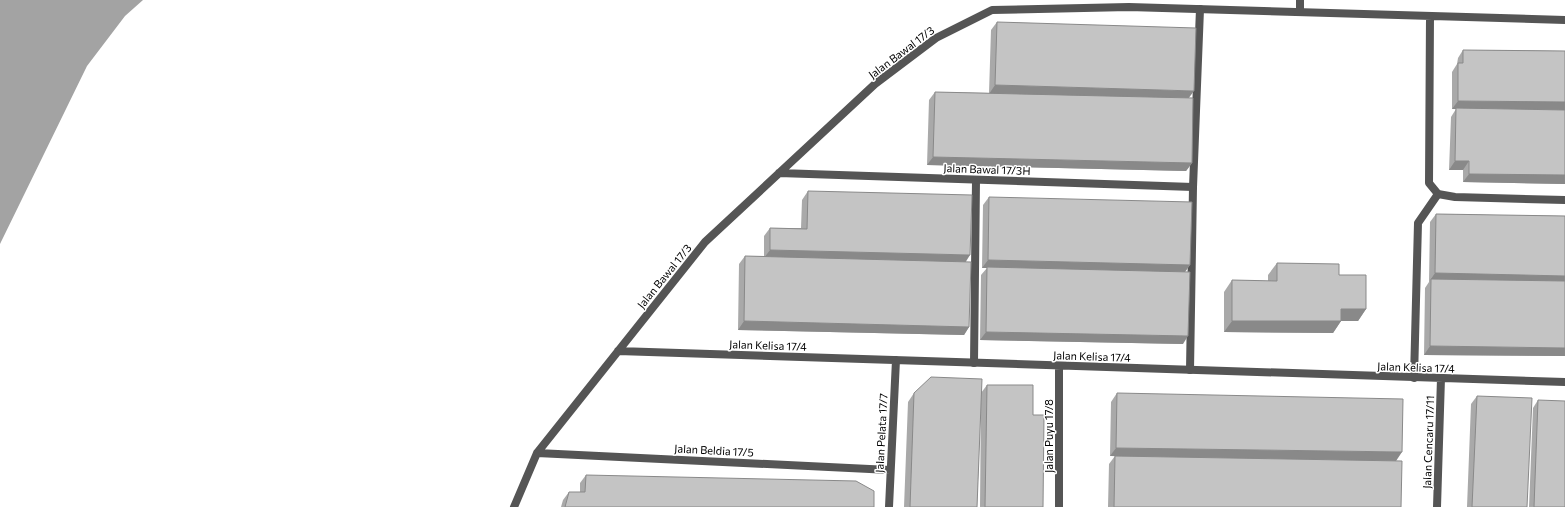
<svg xmlns="http://www.w3.org/2000/svg" width="1565" height="507" font-family="Commissioner,sans-serif">
	<rect width="100%" height="100%" fill="#fff"/>
	<path fill="#a3a3a3" d="M0,0H143L125,16L87,66L0,244Z"/>
	<g fill="none" stroke-linecap="round" stroke-linejoin="round">
		<path stroke="#555" stroke-width="8" d="M974,363L976,180
			M1190,370L1193,187L1200,9
			M1414,378L1418,223L1438,194"/>
		<path stroke="#555" stroke-width="8" d="M1300,0V12
			M1430,16L1429,183L1438,194L1455,197L1565,200
			M779,173L1193,187
			M618,351L1565,382
			M1059,366V507
			M537,453L890,470
			M514,507L537,453L705,242L875,84L936,38L992,10L1129,7L1565,20
			M889,507L896,360
			M1437,507L1441,378"/>
	</g>
	<path fill="#a9a9a9" d="M997,22L1189,98L1192,163L1186,171L927,165L929,100L935,92L989,93L991,30Z
		M1463,50L1565,51V184L1463,182V170H1449L1451,117L1456,109H1452V72L1457,64L1458,58Z
		M808,191L966,261L969,327L964,335L738,330L739,264L745,256H764V236L770,228H801L802,200Z
		M989,197L1190,265L1185,272L1183,344L980,340L981,275L987,268H982L983,205Z
		M1436,214L1565,216V356L1424,355L1425,288L1429,282L1430,222Z
		M1277,263L1339,275L1366,309L1358,321H1341L1333,333L1224,332V292L1232,280L1268,281V275Z
		M987,385L1033,415L1043,507H980L981,397L977,507H904L908,402L914,393H981Z
		M1117,393L1396,460L1401,507H1108L1109,464L1115,456L1229,458L1110,456L1111,402Z
		M1477,396L1527,507H1467L1471,404Z
		M1538,400L1565,507H1529L1533,408Z
		M586,475L874,507H561L563,500L569,492H580V483Z"/>
	<path fill="#898989" d="M995,85L1194,91L1188,99L989,94Z
		M1458,101L1565,102V111L1452,109Z
		M933,157L1192,163L1186,171L927,165Z
		M1455,161H1469L1463,170H1449Z
		M1469,174L1565,175V184L1463,182Z
		M770,250L970,255L965,263L764,258Z
		M988,260L1190,265L1184,273L987,267V268H982Z
		M1435,273L1565,276V285L1431,279L1429,282Z
		M1341,309H1366L1358,321H1341L1333,333L1224,332L1232,321Z
		M744,321L969,327L964,335L738,330Z
		M986,332L1188,336L1183,344L980,340Z
		M1430,346L1565,348V356L1424,355Z
		M1116,448L1402,452L1396,461L1110,456Z"/>
	<path fill="#c4c4c4" stroke="#898989" d="M997,22L1196,28L1194,91L995,85Z
		M1463,50L1565,51V102L1458,101V63H1463Z
		M935,92L1193,98L1192,163L933,157Z
		M1456,108L1565,110V175L1469,174V161H1455Z
		M808,191L972,195L970,255L770,250V228L807,229Z
		M989,197L1192,202L1190,265L988,260Z
		M1436,214L1565,216V276L1435,273Z
		M745,256L971,262L969,327L744,321Z
		M1277,263L1339,264V275H1366V309H1341V321H1232V280L1277,281Z
		M987,267L1190,272L1188,336L986,332Z
		M1431,279L1565,281V348L1430,346Z
		M931,377L982,379L977,507H910L914,393Z
		M987,385H1033V415H1044L1043,507H985Z
		M1117,393L1403,399L1402,452L1116,448Z
		M1477,396L1532,398L1527,507H1472Z
		M1538,400L1565,401V507H1534Z
		M1115,456L1402,461L1401,507H1114Z
		M586,475L856,481L874,491V507H565L569,492H585Z"/>
	<g text-anchor="middle" dominant-baseline="central" stroke-width="3" stroke-linejoin="round" paint-order="stroke">
		<g font-size="11" fill="#000" stroke="#fff">
			<text transform="translate(901 52) rotate(-37)">Jalan Bawal 17/3</text>
			<text transform="translate(987 169) rotate(2)">Jalan Bawal 17/3H</text>
			<text transform="translate(664 276) rotate(-51)">Jalan Bawal 17/3</text>
			<text transform="translate(768 345) rotate(2)">Jalan Kelisa 17/4</text>
			<text transform="translate(1092 356) rotate(2)">Jalan Kelisa 17/4</text>
			<text transform="translate(1416 367) rotate(2)">Jalan Kelisa 17/4</text>
			<text transform="translate(881 433) rotate(-87)">Jalan Pelata 17/7</text>
			<text transform="translate(1048 436) rotate(-90)">Jalan Puyu 17/8</text>
			<text transform="translate(1428 442) rotate(-88)">Jalan Cencaru 17/11</text>
			<text transform="translate(714 450) rotate(3)">Jalan Beldia 17/5</text>
		</g>
	</g>
</svg>
